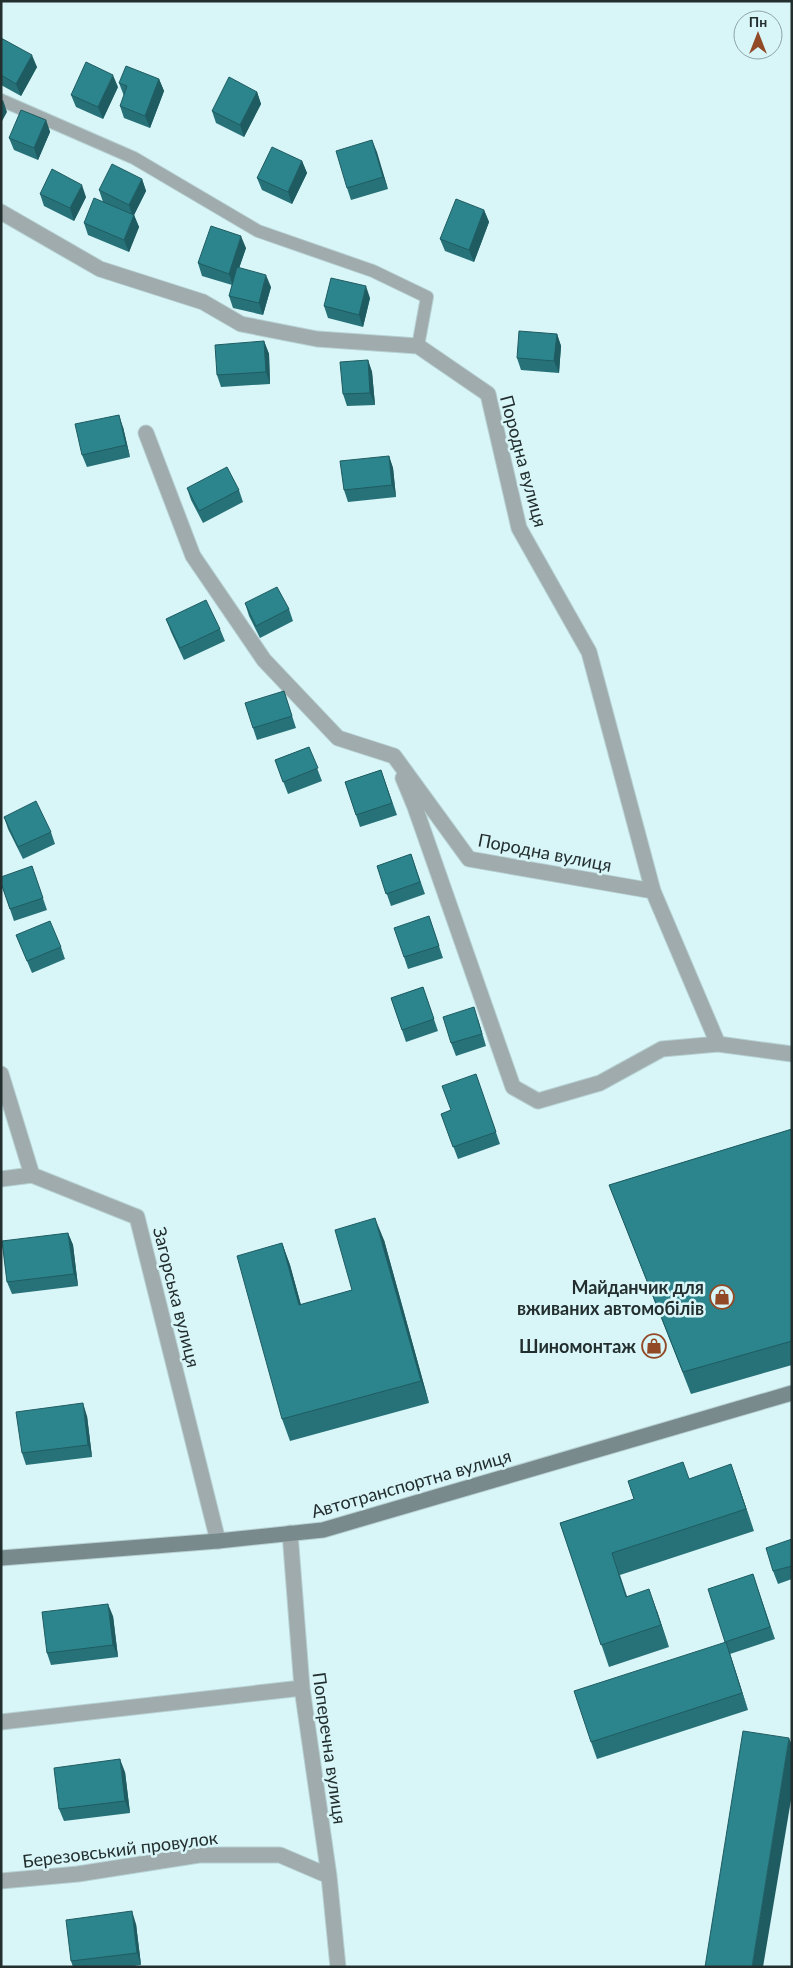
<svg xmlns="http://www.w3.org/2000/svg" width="793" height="1968" font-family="Lato,sans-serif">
	<rect width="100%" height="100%" fill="#d8f5f7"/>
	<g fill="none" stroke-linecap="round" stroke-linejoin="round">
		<g stroke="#b7d1d3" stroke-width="14">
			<path id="lane" d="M1,100L134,158L258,231L373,271L427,297L418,346"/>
		</g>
		<g stroke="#b7d1d3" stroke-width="17">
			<path id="street" d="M1,212L100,269L203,302L241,324L317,339L418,346L488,394L519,528L589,652L653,891
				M146,433L193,556L264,660L338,738L394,756L469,859L653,891L718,1044L792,1054
				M403,778L415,807L513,1087L538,1101L600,1083L662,1049L718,1044
				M1,1074L32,1175L137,1217L218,1541
				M1,1179L32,1175
				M290,1533L302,1688L329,1876L338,1967
				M1,1722L302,1688
				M1,1881L78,1874L199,1855H280L329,1876"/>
		</g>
		<g stroke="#b7d1d3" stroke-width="17">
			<path id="secondary" d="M1,1558L218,1541L323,1530L792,1393"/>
		</g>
		<use href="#lane" stroke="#9fabac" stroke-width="12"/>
		<use href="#street" stroke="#9fabac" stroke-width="15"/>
		<use href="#secondary" stroke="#798a8c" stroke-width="15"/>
	</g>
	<path fill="#267278" d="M1,38L37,67L21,96L1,85Z
		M159,79L164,91L150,128L124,118L120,106L124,96L119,83Z
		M118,87L103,119L76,107L71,95Z
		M257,92L261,104L244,137L216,123L212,111Z
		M46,120L50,132L38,160L14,150L9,138Z
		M372,140L388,189L351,200L347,188Z
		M302,161L307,173L292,204L262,190L257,178Z
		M142,179L146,191L134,215L139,227L129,252L88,235L84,223L103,202L99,190Z
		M40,194L86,197L74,221L44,206Z
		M484,210L489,222L474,262L445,251L440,239Z
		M246,248L239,268L271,287L263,315L233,308L229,296L232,285L202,276L198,263Z
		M370,298L363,327L328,318L324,306Z
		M557,334L561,346L559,373L521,370L517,358Z
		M264,341L269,354L270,384L221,387L217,375Z
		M368,360L372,372L375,405L347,406L343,394Z
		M123,427L130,457L87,467L82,455Z
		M389,456L393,468L396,497L348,502L344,490Z
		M187,488L239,490L243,502L203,523L191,500Z
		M245,603L289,609L293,621L260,638L249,616Z
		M166,619L220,629L225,641L184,660L171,632Z
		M284,691L296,728L257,740L253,728Z
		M309,747L322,781L288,794L275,760Z
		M381,770L397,815L360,827L345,782Z
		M4,817L51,832L55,844L23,859L8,829Z
		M411,854L425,894L391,906L377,866Z
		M32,866L47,910L14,921L1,883Z
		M429,916L443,958L408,969L404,957Z
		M16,935L61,947L65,959L32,973Z
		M423,987L438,1031L406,1042L391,998Z
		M478,1019L486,1046L456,1056L451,1043Z
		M476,1074L500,1144L458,1159L441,1114L451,1110Z
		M792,1129V1365L691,1394L609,1185Z
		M68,1233L73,1245L78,1286L12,1294L7,1282Z
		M384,1240L429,1403L290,1441L282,1419V1243L290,1265L301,1305L352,1290Z
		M87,1416L92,1457L26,1465L22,1453Z
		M689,1479L739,1487L754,1531L620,1575L627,1596L657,1611L669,1647L609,1667L560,1523L634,1499Z
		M792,1539V1579L778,1584L773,1571Z
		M753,1574L775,1639L730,1654L748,1710L597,1759L591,1742L726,1642Z
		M113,1616L118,1657L51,1665L47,1653Z
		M125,1772L130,1813L64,1821L59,1809Z
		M136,1924L141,1965L128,1967H73L71,1961Z"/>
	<path fill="#1f5c62" d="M32,55L37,67L21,96L16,84Z
		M113,75L118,87L103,119L98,107Z
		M159,79L164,91L150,128L145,116Z
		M257,92L261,104L244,137L240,125Z
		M3,100L7,112L1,123V102Z
		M46,120L50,132L38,160L34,148Z
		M372,140L377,152L388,189L383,177Z
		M302,161L307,173L292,204L288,192Z
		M142,179L146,191L133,217L129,205Z
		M82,185L86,197L74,221L70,208Z
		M484,210L489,222L474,262L469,250Z
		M134,215L139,227L129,252L124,240Z
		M241,236L246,248L233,286L229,274Z
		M266,275L271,287L263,315L259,303Z
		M366,286L370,298L363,327L359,315Z
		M557,334L561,346L559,373L554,361Z
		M264,341L269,354L270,384L266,372Z
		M368,360L372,372L375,405L370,393Z
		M119,415L123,427L130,457L126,445Z
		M389,456L393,468L396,497L392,485Z
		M375,1218L384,1240L429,1403L421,1381Z
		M68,1233L73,1245L78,1286L74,1274Z
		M282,1243L290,1265L307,1327L299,1305Z
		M83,1403L87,1416L92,1457L88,1445Z
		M731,1464L739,1487L754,1531L746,1509Z
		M649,1589L657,1611L669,1647L661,1625Z
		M108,1604L113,1616L118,1657L113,1645Z
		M726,1642L732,1660L748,1710L742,1693Z
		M789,1738L792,1745V1794L763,1967H752Z
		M120,1759L125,1772L130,1813L125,1801Z
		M132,1911L136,1924L141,1965L137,1953Z"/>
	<path fill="#2c848c" stroke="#1f5c62" d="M1,38L32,55L16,84L1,75Z
		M86,62L113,75L98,107L71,95Z
		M126,66L159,79L145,116L120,106L127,86L119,83Z
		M229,77L257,92L240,125L212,111Z
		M21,110L46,120L34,148L9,138Z
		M372,140L383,177L347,188L336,151Z
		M272,147L302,161L288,192L257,178Z
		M112,164L142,179L129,205L99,190Z
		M52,169L82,185L70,208L40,194Z
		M94,198L134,215L124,240L84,223Z
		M456,199L484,210L469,250L440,239Z
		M211,226L241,236L229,274L198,263Z
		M237,267L266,275L259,303L229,296Z
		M331,278L366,286L359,315L324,306Z
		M519,331L557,334L554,361L517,358Z
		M264,341L266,372L217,375L215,345Z
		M368,360L370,393L343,394L340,362Z
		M119,415L126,445L82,455L75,424Z
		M389,456L392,485L344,490L340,461Z
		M227,467L239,490L199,511L187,488Z
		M277,587L289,609L256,626L245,603Z
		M206,600L220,629L180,648L166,619Z
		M284,691L292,716L253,728L245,703Z
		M309,747L318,768L283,782L275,760Z
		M381,770L392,803L356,815L345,782Z
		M36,801L51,832L18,847L4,817Z
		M411,854L420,882L386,894L377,866Z
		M32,866L43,898L10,909L1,883V877Z
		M429,916L439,946L404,957L394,928Z
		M50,921L61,947L27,961L16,935Z
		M423,987L434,1019L402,1030L391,998Z
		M474,1007L482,1034L451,1043L443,1017Z
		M476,1074L496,1132L453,1147L441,1114L451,1110L442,1086Z
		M792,1129V1341L683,1372L609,1185Z
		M375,1218L421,1381L282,1419L237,1256L282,1243L299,1305L352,1290L335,1230Z
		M68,1233L74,1274L7,1282L2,1241Z
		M83,1403L88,1445L22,1453L16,1412Z
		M683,1462L689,1479L731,1464L746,1509L612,1553L626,1597L649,1589L661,1625L601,1645L560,1523L634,1499L628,1481Z
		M792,1539V1566L773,1571L766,1548Z
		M753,1574L770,1627L725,1642L708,1589Z
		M108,1604L113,1645L47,1653L42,1612Z
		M726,1642L742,1693L591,1742L574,1691Z
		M743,1731L789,1738L752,1967H705Z
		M120,1759L125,1801L59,1809L54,1768Z
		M132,1911L137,1953L71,1961L66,1920Z"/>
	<defs>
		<g id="shop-ring" transform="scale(1.25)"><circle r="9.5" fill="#d8f5f7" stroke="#914926" stroke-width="1.5"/><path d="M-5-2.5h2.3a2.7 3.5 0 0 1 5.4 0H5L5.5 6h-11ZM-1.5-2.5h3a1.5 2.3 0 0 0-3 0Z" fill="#914926"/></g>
	</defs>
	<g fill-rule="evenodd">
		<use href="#shop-ring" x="722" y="1297"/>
		<use href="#shop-ring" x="654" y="1346"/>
	</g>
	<g text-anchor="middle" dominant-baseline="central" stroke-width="5" stroke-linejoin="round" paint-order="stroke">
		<g font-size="18" fill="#232e2f" stroke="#d8f5f7">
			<text transform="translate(524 461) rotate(75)">Породна вулиця</text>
			<text transform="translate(545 852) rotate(11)">Породна вулиця</text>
			<text transform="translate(177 1297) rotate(76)">Загорська вулиця</text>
			<text transform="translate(411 1483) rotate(-16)">Автотранспортна вулиця</text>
			<text transform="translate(330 1748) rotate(82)">Поперечна вулиця</text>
			<text transform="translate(120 1849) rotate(-7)">Березовський провулок</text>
		</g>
		<g font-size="18" font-weight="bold" fill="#232e2f" stroke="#d8f5f7" text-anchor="end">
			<text x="704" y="1287">Майданчик для<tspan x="704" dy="21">вживаних автомобілів</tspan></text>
			<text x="636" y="1346">Шиномонтаж</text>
		</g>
	</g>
	<rect width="793" height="1968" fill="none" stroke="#232e2f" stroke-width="5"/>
	<g transform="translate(758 35)"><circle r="24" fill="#d8f5f7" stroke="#90a5a7"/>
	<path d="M0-4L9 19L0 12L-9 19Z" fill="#914926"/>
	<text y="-8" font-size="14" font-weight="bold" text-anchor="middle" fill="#232e2f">Пн</text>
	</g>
</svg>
